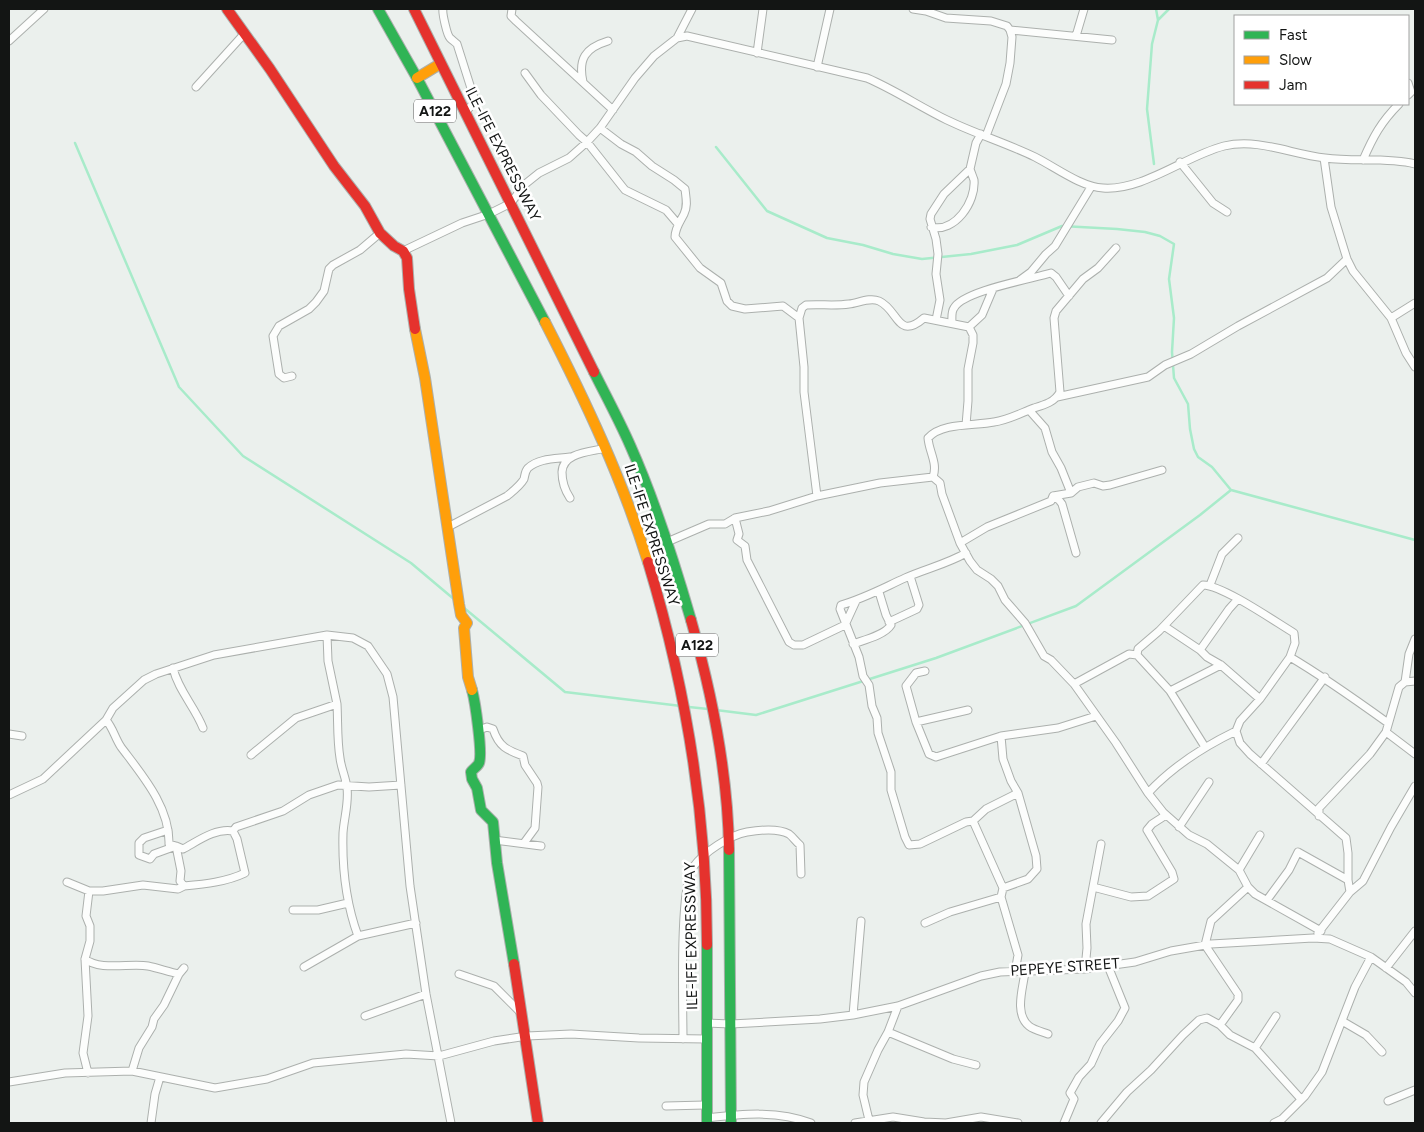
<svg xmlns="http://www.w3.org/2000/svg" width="1424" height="1132" font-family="Figtree,sans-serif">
	<rect width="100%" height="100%" fill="#ebf0ed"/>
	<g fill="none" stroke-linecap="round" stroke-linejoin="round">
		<path stroke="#a8ebca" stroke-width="2.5" d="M1158,20L1169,9
			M75,143L179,387L243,456L411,563L455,600
			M716,147L767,211L827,238L863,245L893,254L922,259L971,254L1017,245L1062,226L1117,229L1145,232L1160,236L1174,244L1169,279L1174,318L1172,352L1174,378L1188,404L1190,429L1194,449L1198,457L1212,467L1231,490L1415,540
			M1154,164L1147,109L1152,44L1158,20L1156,9
			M463,607L565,692L681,706
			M689,707L708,709
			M716,710L756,715L936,658L1076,606L1200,515L1231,490"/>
		<g stroke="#acb0ad" stroke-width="9">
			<path id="street" d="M443,9C442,13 447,35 450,38C452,40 455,42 457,44L475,101L466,112
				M512,9L511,16L516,21L613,110
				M913,9L926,11L946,18L991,21L1007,26L1010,30L1012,37L1010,63L1006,84L986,136
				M1010,30L1112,40
				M1076,36L1084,9
				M677,38L692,9
				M9,41L44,9
				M757,53L763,9
				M817,67L830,9
				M525,73L541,95L579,135L587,142L621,185L625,190L666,210L678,224
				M583,82C578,59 585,48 608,41
				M1408,83L1411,92L1408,95
				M196,87L244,34
				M600,128L621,144L636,152L652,166L674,180L685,189C686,198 688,206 684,214C680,222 675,228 675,237L700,268L721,283L727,301L732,306L745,309L783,306L799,318
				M1324,158L1331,207L1347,259L1353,271L1391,318L1406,353L1415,367
				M1363,160C1373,137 1381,122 1399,104
				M1180,162L1213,203L1227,212
				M931,227C955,233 976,202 974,180C973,177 971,172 970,169
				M403,251L462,223L489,214L511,203L524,185L539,173L569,158L587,142L600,128L635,78L654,56L677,38L687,36L867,78C895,90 920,107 947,120C976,134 1006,143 1035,157C1055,167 1081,187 1103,188C1143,191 1185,156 1224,146C1258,138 1291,154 1325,158C1353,162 1388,157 1415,164
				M1020,280L1031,272L1046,254L1055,246L1091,187
				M1391,318L1415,303
				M936,320L940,300L936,274L938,254L936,239L930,219L931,214L944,194L970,169L976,143L981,134
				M952,323C952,318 951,312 954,308C963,291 1031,279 1051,273L1056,277L1069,296
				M969,327L982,315L993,289
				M292,376L284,378L279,374L273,336L279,326L309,309L316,302L324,291L329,269L333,265L360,250L380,233
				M1057,397L1148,377L1165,365L1191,354L1238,326L1327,278L1347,259
				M1029,410L1045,428L1052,452L1061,468L1071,493
				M933,477C938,463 929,452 928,438C942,422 975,426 994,422C1008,420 1021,413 1034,408C1044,405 1055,402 1060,392L1054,318L1056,311L1083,279L1098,268L1116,248
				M817,496L804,392V367L799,318L802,308L806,305C820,304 835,306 849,304C858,303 870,297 879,301C899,310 897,341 924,318L969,327L973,335V343L968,369V401L966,425
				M1053,496L1059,500L1062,504L1076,553
				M570,498C564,489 562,482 562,472C563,452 591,452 606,448
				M735,518L739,534L737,540L745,546L747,560L789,642L794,645H803L845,625L856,601
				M448,527L507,496C513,491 520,486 524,479C525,475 525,471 528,468C539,458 556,459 570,457
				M667,542L709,524H725L735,518L769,511L817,496L880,483L933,477L940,483L942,494L960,543L970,561L977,570L991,579L998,586L1005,600L1025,623L1044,656L1051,660L1074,684L1116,743L1148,793L1163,812L1189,835L1207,844L1239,870L1248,887L1255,894L1321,931
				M960,543L987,527L1051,501L1053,496L1071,493L1078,487L1094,483L1103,486L1110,485L1162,470
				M966,553C947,564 925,569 905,578C883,588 865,598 841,605L840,609L859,657L863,676L869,685L872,706L877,718L878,733L891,772V790L905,837L909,845L920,844L966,822L973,821L1003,888L1001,897L1018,955L1015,972
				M1210,585L1222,554L1238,538
				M1238,599L1229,609L1200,650L1207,657L1221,665L1260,699
				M889,622L917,609L919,605L910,576
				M1164,626L1200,650
				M853,644C864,640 885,635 891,625L886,615L879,592
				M1137,655L1138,649L1159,631L1203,585C1224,586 1274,621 1294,633L1295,643L1290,657L1260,699L1240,721L1236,731L1240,743L1250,754L1346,838L1348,853V880
				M1290,657C1324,677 1356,700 1388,723
				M173,668C178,690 195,707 203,728
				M925,671L916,673L906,686L916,722L929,754L936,757L1001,736L1058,728L1096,716
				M1405,682L1409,654L1415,639
				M1074,684L1129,654L1137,655L1170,691L1205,747
				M1170,691L1221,665
				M337,704C338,722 337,740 340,758C341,768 346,778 347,788C349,803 344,818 343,833C342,868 346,903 358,936
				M106,720C113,728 115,738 121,747C142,775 170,807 169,844L176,846L181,871L180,881L184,886C205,884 226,882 245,873L237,839L233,831
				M916,722L968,710
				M479,730L487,727L493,729C499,747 507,750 523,756L525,765L537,783L538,787L535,828L524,843
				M1386,732L1415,754
				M9,734L22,736
				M1001,736L1003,759L1011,781L1018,793L1036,856L1037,869L1028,879L1003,888
				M251,755L296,718L337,704L328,661L327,635
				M1261,764L1325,677
				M1148,793C1173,766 1203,747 1236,731
				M9,795L43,779L106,720L113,708L144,680L156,674L214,655L327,635L353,638L368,646L387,674L393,697L410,886L426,994L451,1123
				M1319,816V808L1370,754L1386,732L1399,687L1405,682L1415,681
				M973,821L986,809L1018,793
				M1179,827L1209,782
				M168,830L144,838L139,843V855L150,859L154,854L176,846L183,849C198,841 215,828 233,831L236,827L283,811L309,795L338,785L369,787L401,785
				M494,840L541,846
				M1239,870L1260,835
				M67,882L89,891H103L143,885L178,889L184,886
				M1093,887L1131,897L1148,896L1174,879L1172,872L1147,830L1152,824L1166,815
				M1267,900L1289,870L1298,852L1348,880L1350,892
				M293,910H318L348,903
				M925,923L950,912L1001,897
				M1318,933L1350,892L1363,881L1391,827L1415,786
				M85,959C100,971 130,963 148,966C158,968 169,972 179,974
				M304,967L358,936L416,923
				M1386,968L1415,931
				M1085,969L1087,948L1086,924L1101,844
				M1025,972C1023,988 1014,1014 1029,1026C1034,1030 1043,1032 1048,1034
				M459,974L494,986L522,1014
				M853,1015L861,921
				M365,1016L426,994
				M1342,1021L1366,1035L1382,1052
				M706,1023L731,1024L820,1019L853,1015L898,1006L981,976L1000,972L1085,969L1135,962L1171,951L1211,944L1313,938L1330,939L1371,957L1406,982L1415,993
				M1220,1025L1238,1000V994L1205,945L1211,921L1248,887
				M888,1032L953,1059L976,1065
				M683,1039C683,1008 679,887 693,867C704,852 730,835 747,832C759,830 778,828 789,834C793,837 796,842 800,845L801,874
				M1255,1048L1276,1016
				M132,1071L139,1048L152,1027L154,1019L164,1005L179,974L184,968
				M88,1073L83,1053L88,1016L85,959L90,941V926L86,916L89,891
				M9,1082L65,1073L132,1071L215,1088L267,1079L313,1063L406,1054L439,1056L494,1041L527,1036L571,1034L639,1038L706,1039
				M1388,1101L1415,1090
				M666,1106L705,1105
				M707,1118C742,1114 777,1110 811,1123
				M869,1120L863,1095L864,1082L878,1050L888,1032L898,1006
				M151,1123L155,1094L160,1077
				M855,1123L893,1117L924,1122L946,1123L981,1117L1018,1123
				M1064,1123L1074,1099L1070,1093L1079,1077L1091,1064L1100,1044L1118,1021L1125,1008L1108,966
				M1101,1123L1127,1092L1151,1070L1183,1035L1199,1020L1207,1018L1220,1025L1230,1035L1255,1048L1300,1098
				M1274,1123L1282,1119L1305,1096L1322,1072L1355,987L1371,957"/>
		</g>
		<g stroke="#acb0ad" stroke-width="12">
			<path id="fast" d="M378,9L417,78L545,322
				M594,372C606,396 619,420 630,445C655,501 674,561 691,620
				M472,690C475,701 483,754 479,763C478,766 473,769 471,772L472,779L477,788L481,810L493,822L497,863L514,964
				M729,850L731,1123
				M707,945V1123"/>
		</g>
		<g stroke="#acb0ad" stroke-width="12">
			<path id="slow" d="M417,78L440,64
				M545,322C585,400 622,478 648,562
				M415,329L425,378L459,604L461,615L467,623L464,628L468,677L472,690"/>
		</g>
		<g stroke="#acb0ad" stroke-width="12">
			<path id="jam" d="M227,9L270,69L334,166L365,206L380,233L394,246L403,251L407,258L409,289L415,329
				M414,9L594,372
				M648,562C686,688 707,813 707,945
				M691,620C712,694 728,773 729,850
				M514,964L538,1123"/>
		</g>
		<use href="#street" stroke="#fcfdfc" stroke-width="7"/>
		<use href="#fast" stroke="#30b455" stroke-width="10"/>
		<use href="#slow" stroke="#ff9f0a" stroke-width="10"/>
		<use href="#jam" stroke="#e5322d" stroke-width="10"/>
	</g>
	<g text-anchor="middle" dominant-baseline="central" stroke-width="5" stroke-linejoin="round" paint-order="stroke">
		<g fill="#fff" stroke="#5a5b5a" stroke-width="1">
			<rect x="414" y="99.5" width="42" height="23" rx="4"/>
			<rect x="676" y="633.5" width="42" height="23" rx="4"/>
		</g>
		<g font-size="14" font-weight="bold" fill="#131514">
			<text x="435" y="111">A122</text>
			<text x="697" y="645">A122</text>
		</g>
		<g font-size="15" fill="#131514" stroke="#fff">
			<text transform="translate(503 154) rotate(63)">ILE-IFE EXPRESSWAY</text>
			<text transform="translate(652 535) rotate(72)">ILE-IFE EXPRESSWAY</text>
			<text transform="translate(691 936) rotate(-91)">ILE-IFE EXPRESSWAY</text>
			<text transform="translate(1065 967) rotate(-4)">PEPEYE STREET</text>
		</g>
	</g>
	<rect width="1424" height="1132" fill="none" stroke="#131514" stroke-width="20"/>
	<rect x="1234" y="15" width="175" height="90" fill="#ffffff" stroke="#a1a1a1"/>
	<rect x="1244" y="31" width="25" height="8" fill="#30b455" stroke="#a1a1a1"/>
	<text x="1279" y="40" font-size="15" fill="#131514">Fast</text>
	<rect x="1244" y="56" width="25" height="8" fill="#ff9f0a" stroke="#a1a1a1"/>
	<text x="1279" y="65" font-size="15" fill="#131514">Slow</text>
	<rect x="1244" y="81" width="25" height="8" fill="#e5322d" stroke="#a1a1a1"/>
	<text x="1279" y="90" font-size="15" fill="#131514">Jam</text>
</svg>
